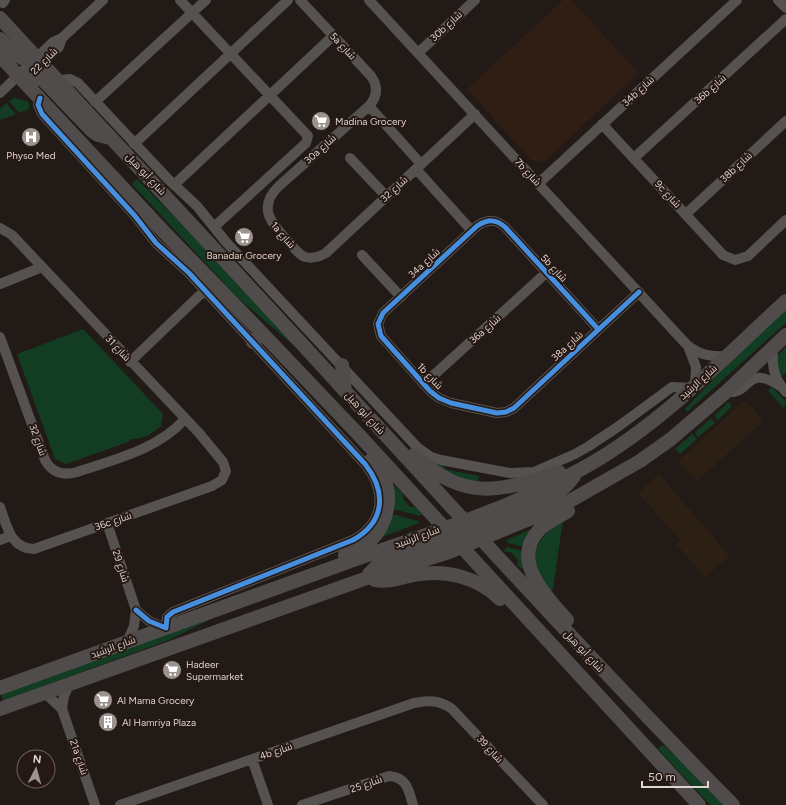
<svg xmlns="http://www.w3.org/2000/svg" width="786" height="805" font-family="Figtree,Cairo,sans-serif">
	<rect width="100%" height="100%" fill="#221a16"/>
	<path fill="#2c1f13" d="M745,400L764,421L697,481L678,461Z
		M659,474L730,556L705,577L676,544L680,540L638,493Z"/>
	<path fill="#301d14" d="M563,0H571L639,73L544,162L531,160L467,89Z"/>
	<path fill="#123d23" d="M14,98L27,101L29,104V109L19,113L9,101Z
		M6,103L16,114L0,120V109Z
		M137,179L229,272L297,346L293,345L237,297L132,184Z
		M786,309V323L687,412L685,409L719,373Z
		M83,329L163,414L161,426C153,433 142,440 131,439L128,442L66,464L55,459L17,354Z
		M786,346V372L781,377L779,374L777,356Z
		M772,387L786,402L784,408L768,391Z
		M728,402L732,406L718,420L714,416Z
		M711,418L715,423L698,437L695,433Z
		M692,434L697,439L680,454L675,449Z
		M427,459L446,465L443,467L448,470L479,476L478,483L458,479Z
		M392,483L403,494V499L410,507H415L422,514L420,516L393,509Z
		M392,514L418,521L419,523L382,537Z
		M563,520L553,589L550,591C525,560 532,541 563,520Z
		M529,530H530L524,547L508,543L506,540Z
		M507,547L523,551V569L517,565L518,560L511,552H505L504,551Z
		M217,616L169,640L3,701L1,694Z
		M663,745L693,771L724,805H710L658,749Z"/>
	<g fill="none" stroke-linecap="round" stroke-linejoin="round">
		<path stroke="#565250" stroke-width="10" d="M180,0L308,136L306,143L214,227
			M300,0L371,76C378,86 378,96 369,106L279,186C257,207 271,223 287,240C292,246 298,254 305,257C313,259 319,257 326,253L475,114
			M369,0L687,345C700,355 710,357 726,356
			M778,0L786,8
			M3,3L5,0
			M418,53L475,0
			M25,80L59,47L62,38
			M59,80L70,79L78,83L168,179L197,206L226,242L417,447L431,457L441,460L510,473L534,472L575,454L589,446L619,426L672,387L693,388
			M0,93L53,42L62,38L103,0
			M40,98L38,105L42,114L135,216L156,243L189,273L365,464C387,492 385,522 353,540L173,612L167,617L166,628L149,621L136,610
			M95,102L206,0
			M369,106L421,164
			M602,124L723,255L735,260L748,256L786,220
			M134,144L288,0
			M350,158L386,196
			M634,158L786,19
			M416,169L472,231
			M539,183L737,0
			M174,185L333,36
			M686,214L786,121
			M0,228L12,235L199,433L223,462L226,471L222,480L212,486L34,549C10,548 7,526 0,507
			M362,255L401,297
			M0,284L42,267
			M598,329L505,227C496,219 488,219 477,226L383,313L378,324L381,336L430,391L439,398L451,403L497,413L506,412L514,408L639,292
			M0,337L45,460C52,473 63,476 77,472C115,459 157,450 185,419
			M688,346L696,367L695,386
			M773,347C772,366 773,378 786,392
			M130,362L204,291
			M424,384L546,273
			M726,392C751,396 745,363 780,386
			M107,523L136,610L134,626L127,642
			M0,540L10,536
			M45,693L62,709L95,805
			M62,709L64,696L69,685
			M252,759L268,805
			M120,805L414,703C428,700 440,700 452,709L543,805
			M302,805L389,776C407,777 409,791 413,805"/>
		<path stroke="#504c4c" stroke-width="14" d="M0,18C115,143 231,266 345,391C473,530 600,670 733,805
			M0,39C13,53 22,62 42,63
			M0,56L164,232L262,333L359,435L699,805
			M18,76L34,77L43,80L92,131L98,135L110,138
			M253,342L262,333
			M342,365L345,391
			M414,455C465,502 499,492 559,472
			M345,555C354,551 363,548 370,541C387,525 394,496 382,475C379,470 375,465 371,460
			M369,574L379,564L387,560L430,548L543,501C556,494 566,488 574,476
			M375,580C388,583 401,577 414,575C445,569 478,577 500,599
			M567,620C546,596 510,561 539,530C547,522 558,517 568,511
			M0,688C116,646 232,604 348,562C424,535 504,511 576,472C656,430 720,361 786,301
			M0,709L367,578L449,552L561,506L640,461L671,439L726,392L786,335"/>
		<g stroke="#261812" stroke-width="8">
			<path id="cycleway" d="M40,98L38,105L42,114L135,216L156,243L189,273L365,464C387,492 385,522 353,540L173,612L167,617L166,628L149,621L136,610
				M598,329L505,227C496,219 488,219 477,226L383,313L378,324L381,336L430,391L439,398L451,403L497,413L506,412L514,408L639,292"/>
		</g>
		<use href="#cycleway" stroke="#468fdf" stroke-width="5"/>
	</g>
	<defs>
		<g id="supermarket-disc" transform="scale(1)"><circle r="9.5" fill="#9c938f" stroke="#261812"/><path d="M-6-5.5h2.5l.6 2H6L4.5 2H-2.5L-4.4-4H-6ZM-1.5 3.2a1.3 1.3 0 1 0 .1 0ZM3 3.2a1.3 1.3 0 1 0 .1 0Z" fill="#fff"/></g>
		<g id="hospital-disc" transform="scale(1)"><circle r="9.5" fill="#9c938f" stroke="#261812"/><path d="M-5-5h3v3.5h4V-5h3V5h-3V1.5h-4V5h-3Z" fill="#fff"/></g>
		<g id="building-disc" transform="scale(1)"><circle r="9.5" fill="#9c938f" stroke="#261812"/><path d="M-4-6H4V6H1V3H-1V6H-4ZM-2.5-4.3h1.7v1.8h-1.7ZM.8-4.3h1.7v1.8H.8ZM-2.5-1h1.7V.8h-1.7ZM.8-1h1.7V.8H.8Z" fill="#fff"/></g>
	</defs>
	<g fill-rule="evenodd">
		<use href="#supermarket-disc" x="321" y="121"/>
		<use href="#hospital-disc" x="31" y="137"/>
		<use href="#supermarket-disc" x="244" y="237"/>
		<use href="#supermarket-disc" x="172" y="670"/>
		<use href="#supermarket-disc" x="103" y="700"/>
		<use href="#building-disc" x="108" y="722"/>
	</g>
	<g text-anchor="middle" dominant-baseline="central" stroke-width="4" stroke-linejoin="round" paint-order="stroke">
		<g font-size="10" fill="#ded4d0" stroke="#261812">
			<text transform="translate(446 26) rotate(-43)">30b شارع</text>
			<text transform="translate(343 46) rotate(47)">5a شارع</text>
			<text transform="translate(44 61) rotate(-45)">شارع 22</text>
			<text transform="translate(710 89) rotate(-42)">36b شارع</text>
			<text transform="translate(638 91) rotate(-43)">34b شارع</text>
			<text transform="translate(320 149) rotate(-42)">30a شارع</text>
			<text transform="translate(736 167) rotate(-43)">38b شارع</text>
			<text transform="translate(528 172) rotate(47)">7b شارع</text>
			<text transform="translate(146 174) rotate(47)">شارع أبو هيل</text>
			<text transform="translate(394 189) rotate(-43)">شارع 32</text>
			<text transform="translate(668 194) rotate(47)">9c شارع</text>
			<text transform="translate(283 235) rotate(49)">1a شارع</text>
			<text transform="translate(424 263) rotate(-43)">34a شارع</text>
			<text transform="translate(554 268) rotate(47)">5b شارع</text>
			<text transform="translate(485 329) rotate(-42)">36a شارع</text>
			<text transform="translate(567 346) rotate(-43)">38a شارع</text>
			<text transform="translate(118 348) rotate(47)">شارع 31</text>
			<text transform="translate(430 376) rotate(46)">1b شارع</text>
			<text transform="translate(698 382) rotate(-42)">شارع الرشيد</text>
			<text transform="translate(365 413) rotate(48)">شارع أبو هيل</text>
			<text transform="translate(38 440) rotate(70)">شارع 32</text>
			<text transform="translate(113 521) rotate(-19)">36c شارع</text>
			<text transform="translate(417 537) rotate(-20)">شارع الرشيد</text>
			<text transform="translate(121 566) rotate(72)">شارع 29</text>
			<text transform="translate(113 647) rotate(-20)">شارع الرشيد</text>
			<text transform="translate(584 651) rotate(47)">شارع أبو هيل</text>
			<text transform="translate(490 749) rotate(47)">شارع 39</text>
			<text transform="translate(276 751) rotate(-19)">4b شارع</text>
			<text transform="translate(79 757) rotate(71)">21a شارع</text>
			<text transform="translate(366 784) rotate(-19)">شارع 25</text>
		</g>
		<g font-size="10" fill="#ded4d0" stroke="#261812" text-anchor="start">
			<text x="335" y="121">Madina Grocery</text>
			<text x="31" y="155" text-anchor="middle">Physo Med</text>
			<text x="244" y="255" text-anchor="middle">Banadar Grocery</text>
			<text x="186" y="664">Hadeer<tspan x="186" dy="12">Supermarket</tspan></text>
			<text x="117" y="700">Al Mama Grocery</text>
			<text x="122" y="722">Al Hamriya Plaza</text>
		</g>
	</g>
	<g transform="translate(36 769) rotate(6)"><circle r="19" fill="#261812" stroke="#70635e"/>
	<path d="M0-3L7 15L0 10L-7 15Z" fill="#9c938f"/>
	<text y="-6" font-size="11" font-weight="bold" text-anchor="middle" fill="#ded4d0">N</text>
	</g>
	<path d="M642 781v6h66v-6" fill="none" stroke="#ded4d0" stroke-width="2"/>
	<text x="648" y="781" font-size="12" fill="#ded4d0" stroke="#261812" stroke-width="3" paint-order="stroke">50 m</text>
</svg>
